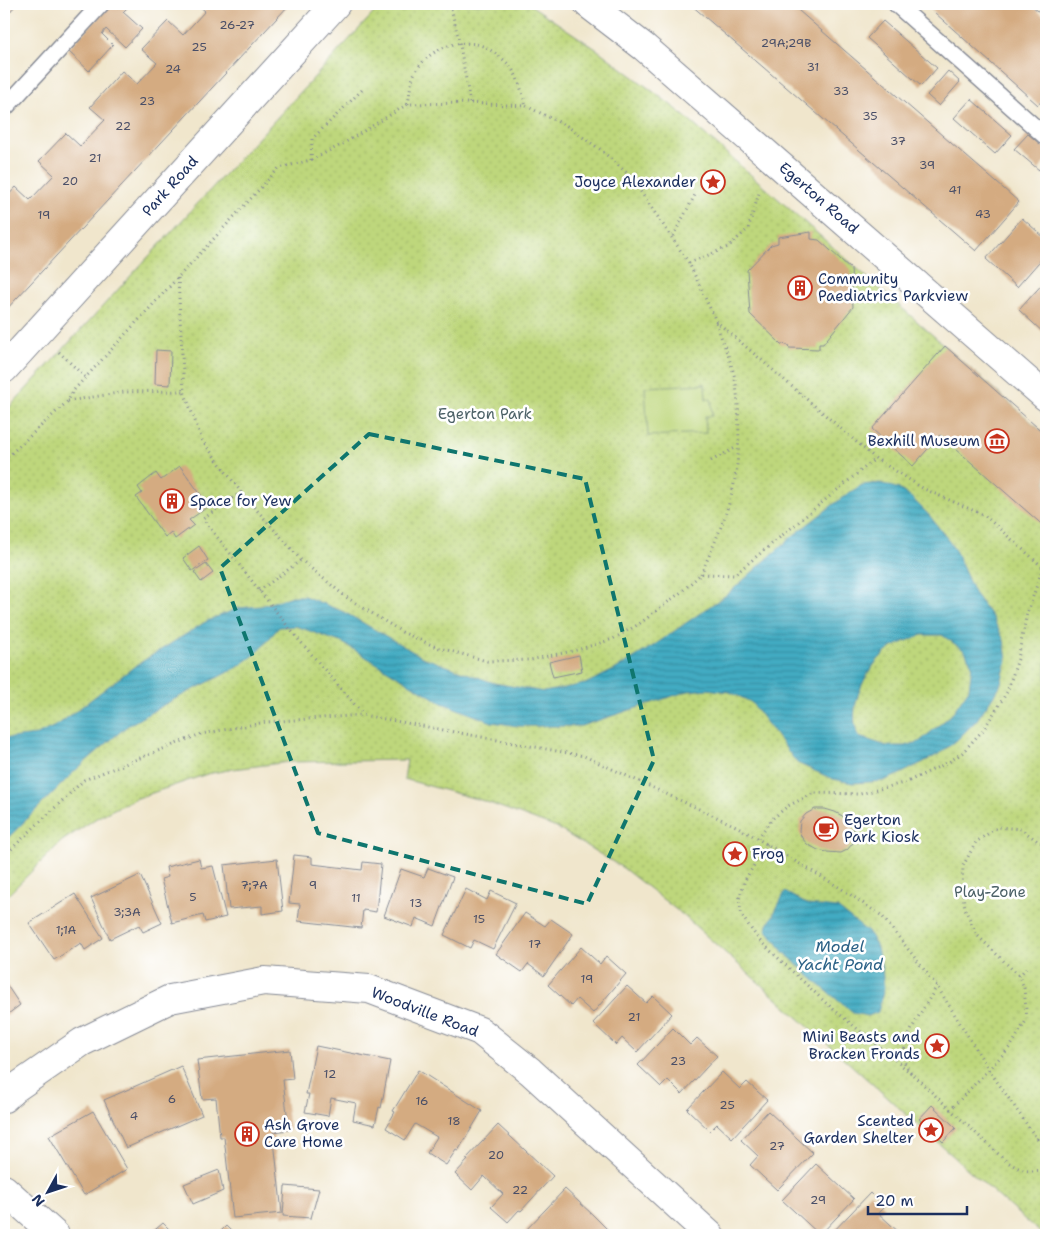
<svg xmlns="http://www.w3.org/2000/svg" width="1050" height="1239" font-family="'Shantell Sans',sans-serif">
	<defs>
		<pattern id="park-dots" width="8" height="8" patternUnits="userSpaceOnUse" patternTransform="scale(1.25)"><rect width="8" height="8" fill="#bed77c"/><path d="M2 2h.1M6 6h.1" fill="none" stroke="#a3b96e" stroke-width="1.8" stroke-linecap="round"/></pattern>
		<pattern id="water-rules" width="6" height="5" patternUnits="userSpaceOnUse" patternTransform="scale(1.25)"><rect width="6" height="5" fill="#42abc2"/><path d="M0 2.5h6" fill="none" stroke="#368ca1"/></pattern>
	</defs>
	<rect width="100%" height="100%" fill="#fff"/>
	<filter id="ink" filterUnits="userSpaceOnUse"><feTurbulence type="fractalNoise" baseFrequency=".02" numOctaves="2"/><feDisplacementMap in="SourceGraphic" scale="10" xChannelSelector="R" yChannelSelector="G"/><feConvolveMatrix kernelMatrix="1 2 1 2 8 2 1 2 1" color-interpolation-filters="sRGB"/></filter>
	<filter id="wash" filterUnits="userSpaceOnUse"><feTurbulence type="fractalNoise" baseFrequency=".0096" numOctaves="4" result="noise"/><feDisplacementMap in="SourceGraphic" scale="20" xChannelSelector="R" yChannelSelector="G"/><feGaussianBlur stdDeviation="1.12" result="paint"/><feColorMatrix in="noise" values="0 0 0 0 0 0 0 0 0 0 0 0 0 0 0 0 0 1.4 0 .05"/><feComposite in="paint" operator="in"/></filter>
	<g filter="url(#wash)">
		<rect width="100%" height="100%" fill="#f0e6cc"/>
		<path fill="url(#park-dots)" stroke="#6c836d" d="M382,4H529L599,51L675,108L1046,435V1235H1043L1009,1206L683,915L623,868L557,828L484,801L404,779L407,760L288,762L233,769L207,774L132,800L98,817L62,841L4,899V413Z"/>
		<path fill="#bed77c" stroke="#6c836d" d="M705,384L706,399H711L712,416H705L706,433L648,436L645,387Z"/>
		<path fill="url(#water-rules)" stroke="#2e6d90" fill-rule="evenodd" d="M880,483L899,489L913,499L929,515L946,537L956,552L974,593L992,617L1004,640L1007,660L1000,686L976,721L957,740L939,754L900,774L883,781L853,783L833,779L797,763L751,702L730,692L707,689L688,691L581,726H518L492,722L442,703L343,643L296,626L279,627L257,653L238,667L167,703L127,726L77,769L4,842V737L11,738L37,735L59,724L135,666L207,621L239,608L261,606L292,596H304L344,612L422,657L494,683L544,692L585,684L616,669L653,646L729,593L794,535L847,494L862,485ZM922,635H942L965,651L972,665L969,689L951,715L919,742L905,746H887L859,737C844,709 868,662 893,647C902,642 913,639 922,635Z
			M785,892L808,905L837,908L868,932L876,945L882,968L884,988L878,1012L868,1016L853,1013L816,982L785,953L766,929Z"/>
		<g id="blocks">
			<path fill="#d4ab81" d="M4,4H17L4,18Z
				M111,4H125L128,7L123,12L142,29L125,47L106,29L102,34L113,45L89,71L67,50Z
				M197,4H290L4,312V200L16,187L30,200L54,175L39,161L66,133L80,146L105,120L90,107L122,71L137,84L157,63L141,49L168,21L183,35L205,11Z
				M690,4H791L1019,202L976,251Z
				M925,4H1030L1046,18V96L1038,105Z
				M883,21L937,68L921,86L867,38Z
				M948,71L960,82L939,106L927,95Z
				M971,99L1012,135L995,154L954,118Z
				M1028,134L1046,149V160L1039,170L1014,149Z
				M1022,218L1046,239V254L1017,287L986,259Z
				M811,232V239L819,240L851,269L853,307L823,344H819V349L789,348L788,345L781,344L750,314L747,270L771,245L778,243V237Z
				M1046,280V335L1019,310Z
				M945,346L1046,435V528L940,435L913,466L872,429Z
				M156,350L171,351L170,385L155,384Z
				M180,466L209,506L189,520L194,525L175,539L171,532L165,537L136,497L142,493L138,487L156,473L161,480Z
				M199,546L208,560L192,571L183,558Z
				M206,564L213,573L201,582L194,572Z
				M579,655L582,671L553,677L549,662Z
				M815,809H825L835,812L848,819L853,826L855,834L853,843L847,850L841,853L827,852L818,850L807,844L802,838L799,831L800,821L806,814Z
				M294,855L312,857V864L362,870L363,862L381,864L376,912L363,910L361,928L298,921L300,904L289,903Z
				M199,859L201,868L213,866L226,917L205,922L203,915L172,923L161,879L168,877L166,867Z
				M277,859L283,911L262,914V906L229,909L224,865Z
				M428,868L453,877L435,926L416,918L413,927L384,916L401,869L424,877Z
				M140,875L162,923L143,932L139,925L110,939L91,898Z
				M466,889L487,900L491,891L516,903L493,949L474,940L470,948L444,935Z
				M75,894L103,938L85,950L81,943L54,960L29,923Z
				M525,913L545,926L551,919L573,934L544,976L528,964L522,972L496,954Z
				M581,947L600,964L606,956L626,974L593,1013L577,999L571,1006L548,985Z
				M4,981L20,1005L4,1017Z
				M627,986L646,1003L653,996L672,1014L637,1052L622,1038L616,1045L593,1023Z
				M673,1028L690,1045L697,1038L717,1056L682,1094L668,1080L661,1087L638,1065Z
				M316,1046L390,1061L381,1108L379,1107L375,1125L353,1120L356,1103L331,1098L328,1116L305,1112L309,1094H306Z
				M290,1050L293,1079L283,1080L289,1130L273,1132L282,1213L233,1218L224,1137H220L216,1098L202,1099L197,1060Z
				M181,1066L202,1115L126,1148L104,1100Z
				M418,1070L482,1111L458,1151L456,1150L446,1165L427,1153L437,1137L415,1124L405,1140L386,1128L395,1112L393,1111Z
				M722,1072L740,1089L747,1082L767,1100L732,1138L717,1124L710,1131L687,1109Z
				M932,1105L956,1128L943,1142L919,1119Z
				M93,1111L127,1169L84,1195L49,1136Z
				M768,1111L813,1153L777,1190L750,1165L758,1156L741,1140Z
				M498,1125L553,1176L521,1211L519,1210L508,1222L491,1207L503,1194L484,1176L472,1190L455,1174L468,1160L466,1159Z
				M816,1164L854,1199L820,1235L782,1200Z
				M219,1170L223,1191L193,1204L184,1184Z
				M285,1186L319,1189L311,1218L283,1216Z
				M565,1189L593,1215L613,1235H530L525,1231Z
				M870,1193L884,1207L878,1213L902,1235H830Z
				M163,1223L173,1233L171,1235H149Z
				M226,1226L235,1235H217Z"/>
		</g>
	</g>
	<g filter="url(#ink)">
		<use href="#blocks" fill-opacity="0" stroke="#868a95" stroke-width="1"/>
		<g fill="none" stroke-linecap="round" stroke-linejoin="round">
			<g stroke="#868a95" stroke-width="19">
				<path id="lane" d="M896,4L1046,137
					M4,109L101,4"/>
			</g>
			<g stroke="#868a95" stroke-width="30">
				<path id="street" d="M588,4L644,47L1046,397
					M4,369L336,4
					M4,1098L14,1089L82,1042L170,999L264,981L369,989L480,1031L530,1071L710,1235"/>
			</g>
			<g stroke="#868a95" stroke-width="30">
				<path id="secondary" d="M4,1189L55,1235"/>
			</g>
			<path stroke="#868a95" stroke-width="3" stroke-dasharray="1 4" stroke-linecap="butt" d="M450,4L460,45L470,103
				M408,104C410,94 410,80 416,71C428,51 452,40 476,44C487,46 500,56 508,64C518,74 522,93 526,106
				M311,160L312,139L363,89
				M673,236L695,195
				M689,263L728,247L748,229L760,190
				M178,278L184,391L202,440L241,492L301,560L346,597L402,632L436,647L487,661L530,660L577,650L613,639L639,624L680,593L701,574L734,575L875,459
				M59,352L86,378
				M68,401L124,392L184,391
				M4,460L68,401L73,391L279,168L311,160L341,145L408,104L470,103L526,106L567,126L601,150L630,176L689,263L716,321L875,458L924,489L984,515L1046,570
				M711,461L737,447
				M241,492L203,519L293,633L363,714
				M701,574C716,540 733,503 737,465C740,439 739,410 736,384C733,365 722,341 716,322
				M259,591L301,560
				M758,838L772,819L788,806L814,793L860,794L907,782L949,762L962,753L984,729L1007,692L1018,659L1026,617L1043,567
				M767,844L745,880L739,899L742,916L759,940L826,1003L912,1074
				M4,856L84,780L201,734L266,722L363,715L584,756L738,827L842,889L882,916L937,986L989,1070L1037,1139L1046,1148
				M1019,976L1026,968
				M937,986C927,1004 900,1040 904,1060C905,1065 909,1070 912,1074L1006,1161C1022,1171 1027,1173 1046,1169
				M950,1110L1011,1046L1027,1019L1024,988L1019,976L977,935L965,909L962,888L963,866L976,842L998,827L1021,829L1039,842L1046,844
				M1037,1139L1046,1129"/>
			<use href="#lane" stroke="#fff" stroke-width="16"/>
			<use href="#street" stroke="#fff" stroke-width="28"/>
			<use href="#secondary" stroke="#fff" stroke-width="28"/>
		</g>
	</g>
	<path fill="none" stroke="#0f766e" stroke-width="4" stroke-dasharray="10 6" stroke-linejoin="round" d="M369,434L585,479L654,760L587,904L318,833L220,568Z"/>
	<defs>
		<g id="sight-ring" transform="scale(1.25)"><circle r="9.5" fill="#fff" stroke="#c8321e" stroke-width="1.5"/><path d="M0-6L1.8-2.2L6-1.7L2.9 1.2L3.7 5.4L0 3.3L-3.7 5.4L-2.9 1.2L-6-1.7L-1.8-2.2Z" fill="#c8321e"/></g>
		<g id="building-ring" transform="scale(1.25)"><circle r="9.5" fill="#fff" stroke="#c8321e" stroke-width="1.5"/><path d="M-4-6H4V6H1V3H-1V6H-4ZM-2.5-4.3h1.7v1.8h-1.7ZM.8-4.3h1.7v1.8H.8ZM-2.5-1h1.7V.8h-1.7ZM.8-1h1.7V.8H.8Z" fill="#c8321e"/></g>
		<g id="museum-ring" transform="scale(1.25)"><circle r="9.5" fill="#fff" stroke="#c8321e" stroke-width="1.5"/><path d="M0-6L6-3V-2H-6V-3ZM-5-1h2V3h-2ZM-1-1h2V3h-2ZM3-1h2V3H3ZM-6 4H6V6H-6Z" fill="#c8321e"/></g>
		<g id="cafe-ring" transform="scale(1.25)"><circle r="9.5" fill="#fff" stroke="#c8321e" stroke-width="1.5"/><path d="M-5.5-4.5H6V0H3Q3 3.5 0 3.5H-2.5Q-5.5 3.5-5.5 0ZM3-3.2v2h1.7v-2ZM-6 4.5H4V6H-6Z" fill="#c8321e"/></g>
	</defs>
	<g fill-rule="evenodd">
		<use href="#sight-ring" x="713" y="182"/>
		<use href="#building-ring" x="800" y="288"/>
		<use href="#museum-ring" x="997" y="441"/>
		<use href="#building-ring" x="172" y="501"/>
		<use href="#cafe-ring" x="826" y="829"/>
		<use href="#sight-ring" x="735" y="854"/>
		<use href="#sight-ring" x="937" y="1046"/>
		<use href="#sight-ring" x="931" y="1130"/>
		<use href="#building-ring" x="247" y="1134"/>
	</g>
	<g text-anchor="middle" dominant-baseline="central" stroke-width="5" stroke-linejoin="round" paint-order="stroke">
		<g font-size="12" fill="#494e67">
			<text x="237" y="25">26-27</text>
			<text x="786" y="43">29A;29B</text>
			<text x="199" y="47">25</text>
			<text x="813" y="67">31</text>
			<text x="173" y="69">24</text>
			<text x="841" y="91">33</text>
			<text x="147" y="101">23</text>
			<text x="870" y="116">35</text>
			<text x="123" y="126">22</text>
			<text x="898" y="141">37</text>
			<text x="95" y="158">21</text>
			<text x="927" y="165">39</text>
			<text x="70" y="181">20</text>
			<text x="955" y="190">41</text>
			<text x="983" y="214">43</text>
			<text x="44" y="215">19</text>
			<text x="254" y="885">7;7A</text>
			<text x="313" y="885">9</text>
			<text x="193" y="897">5</text>
			<text x="356" y="898">11</text>
			<text x="416" y="903">13</text>
			<text x="127" y="912">3;3A</text>
			<text x="479" y="919">15</text>
			<text x="66" y="930">1;1A</text>
			<text x="535" y="944">17</text>
			<text x="587" y="979">19</text>
			<text x="634" y="1017">21</text>
			<text x="678" y="1061">23</text>
			<text x="330" y="1074">12</text>
			<text x="172" y="1099">6</text>
			<text x="422" y="1101">16</text>
			<text x="727" y="1105">25</text>
			<text x="134" y="1116">4</text>
			<text x="454" y="1121">18</text>
			<text x="777" y="1146">27</text>
			<text x="496" y="1155">20</text>
			<text x="520" y="1190">22</text>
			<text x="818" y="1200">29</text>
		</g>
		<g font-size="15" fill="#1b2f5e" stroke="#fff" text-anchor="start">
			<text x="696" y="182" text-anchor="end">Joyce Alexander</text>
			<text x="818" y="279">Community<tspan x="818" dy="17">Paediatrics Parkview</tspan></text>
			<text x="980" y="441" text-anchor="end">Bexhill Museum</text>
			<text x="190" y="501">Space for Yew</text>
			<text x="844" y="820">Egerton<tspan x="844" dy="17">Park Kiosk</tspan></text>
			<text x="752" y="854">Frog</text>
			<text x="920" y="1037" text-anchor="end">Mini Beasts and<tspan x="920" dy="17">Bracken Fronds</tspan></text>
			<text x="914" y="1121" text-anchor="end">Scented<tspan x="914" dy="17">Garden Shelter</tspan></text>
			<text x="264" y="1125">Ash Grove<tspan x="264" dy="17">Care Home</tspan></text>
		</g>
		<g font-size="15" fill="#1b2f5e" stroke="#fff">
			<text transform="translate(170 186) rotate(-48)">Park Road</text>
			<text transform="translate(819 198) rotate(41)">Egerton Road</text>
			<text transform="translate(425 1012) rotate(21)">Woodville Road</text>
		</g>
		<g font-size="15" fill="#4c6167" stroke="#fff">
			<text x="485" y="414">Egerton Park</text>
			<text x="990" y="892">Play-Zone</text>
		</g>
		<g font-size="16" font-style="italic" fill="#2b6186" stroke="#fff">
			<text x="840" y="946">Model<tspan x="840" dy="18">Yacht Pond</tspan></text>
		</g>
	</g>
	<rect width="1050" height="1239" fill="none" stroke="#fff" stroke-width="20"/>
	<g transform="translate(48 1192) rotate(230)" stroke="#ffffff" stroke-width="4" paint-order="stroke">
	<path d="M0-4L9 19L0 12L-9 19Z" fill="#1b2f5e"/>
	<text y="-8" font-size="14" font-weight="bold" text-anchor="middle" fill="#1b2f5e">N</text>
	</g>
	<path d="M868 1206v8h99v-8" fill="none" stroke="#1b2f5e" stroke-width="2.5"/>
	<text x="875" y="1206" font-size="15" fill="#1b2f5e" stroke="#ffffff" stroke-width="4" paint-order="stroke">20 m</text>
</svg>
